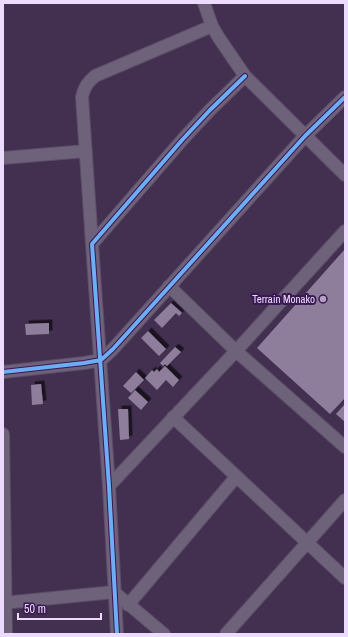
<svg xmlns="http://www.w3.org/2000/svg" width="348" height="637" font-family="'Archivo Narrow',sans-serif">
	<defs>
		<filter id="shadow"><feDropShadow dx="3.5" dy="-3.5" stdDeviation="0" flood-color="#0009"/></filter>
	</defs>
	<rect width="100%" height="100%" fill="#433051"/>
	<path fill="#8e7e9b" filter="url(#shadow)" d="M345,249V398L330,414L257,348Z
		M171,303L182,313L179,316L176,313L162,328L154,320Z
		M49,323V334L26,335L25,324Z
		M148,331L166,349L159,356L141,338Z
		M175,347L181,352L167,366L165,364L163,366L160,363Z
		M165,366L179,380L173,387L166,380L157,390L145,378L152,370L154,372L157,369L159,372Z
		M136,372L144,380L131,393L123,386Z
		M41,384L43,404L32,405L31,385Z
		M135,390L148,402L141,410L128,398Z
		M345,404V422L336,414Z
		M118,409H128L129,439L120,440Z"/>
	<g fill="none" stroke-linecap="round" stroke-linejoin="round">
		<g stroke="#5c4c68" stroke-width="14">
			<path id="minor" d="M204,3L212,26L219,38L245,76L345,175
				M3,158L86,151
				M92,244L82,97C84,87 88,82 95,76L212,26
				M169,286L236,351L345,447
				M3,372L84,363L101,360L113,349L305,136L345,97
				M173,417L345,578
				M3,434L6,634
				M109,486L236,351L345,231
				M3,603L114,592L164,634
				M128,605L236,477
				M117,634L109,486L92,244L183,139L210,110L245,76
				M226,634L345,500"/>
		</g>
		<use href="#minor" stroke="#6e617a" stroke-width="12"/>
		<g stroke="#3a1852" stroke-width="6">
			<path id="cycleway" d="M3,372L84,363L101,360L113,349L305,136L345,97
				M117,634L109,486L92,244L183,139L210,110L245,76"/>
		</g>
		<use href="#cycleway" stroke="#6dadf4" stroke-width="4"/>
	</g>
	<circle fill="#b29fc1" stroke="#3a1852" stroke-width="1.5" cx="323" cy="299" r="4"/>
	<g text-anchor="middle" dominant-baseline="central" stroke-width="4" stroke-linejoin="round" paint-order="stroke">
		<g font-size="11" fill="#eddbfe" stroke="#3a1852" text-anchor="end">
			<text x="315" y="299">Terrain Monako</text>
		</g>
	</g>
	<rect width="348" height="637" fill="none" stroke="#eddbfe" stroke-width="8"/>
	<path d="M18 613v6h83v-6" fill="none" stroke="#eddbfe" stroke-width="2"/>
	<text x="24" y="613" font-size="12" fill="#eddbfe" stroke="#3a1852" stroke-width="3" paint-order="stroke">50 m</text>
</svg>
